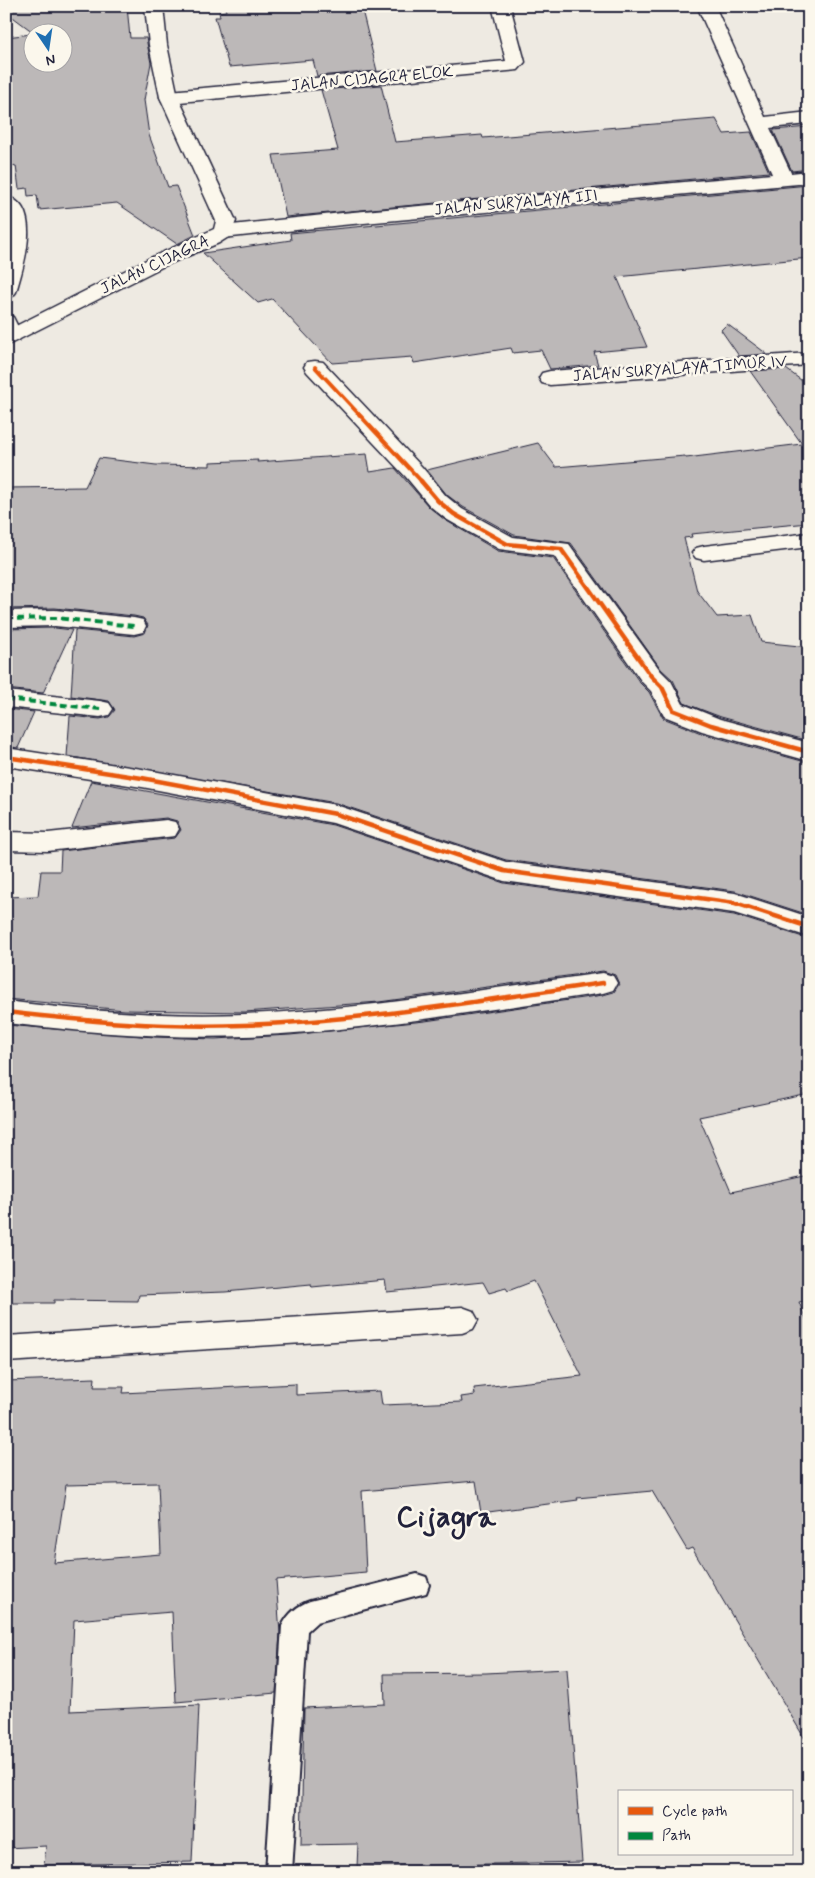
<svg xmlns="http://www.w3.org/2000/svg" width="815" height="1878" font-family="Mynerve,sans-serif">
	<rect width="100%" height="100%" fill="#eeeae2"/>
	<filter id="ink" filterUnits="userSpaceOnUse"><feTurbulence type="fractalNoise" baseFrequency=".02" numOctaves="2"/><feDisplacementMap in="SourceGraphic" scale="10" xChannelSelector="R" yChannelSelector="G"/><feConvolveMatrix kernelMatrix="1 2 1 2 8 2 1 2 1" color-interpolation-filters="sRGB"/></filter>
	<g filter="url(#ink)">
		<path fill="#bcb8b8" stroke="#22223b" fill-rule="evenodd" d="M6,6H127L130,38H146L151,63L144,100L149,135L168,187L176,186L195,235L177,244L117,203L39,210L37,195L28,196L27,188L19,189L16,166L6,164V37L32,34V62H62V32H33L6,12Z
			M225,6H361L377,71L317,76L313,60L229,67L215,17H220L219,12L226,11Z
			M381,85L395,142L482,135L483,138L716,119L724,134L751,132L769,172L286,217L273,155L338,150L321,90Z
			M809,127V169L792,171L773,130Z
			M809,185V258L617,277L647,347L594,352L598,365L550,369L541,350L513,353L511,348L414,363L412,357L332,363L272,299L258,303L203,253L291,240L290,233Z
			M727,324L767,354L739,356L721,330Z
			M786,369L809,386V523L691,534L692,537L684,538L697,591L717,617L752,615L761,642L809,647V741L721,717L684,703L673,680L661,669L571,543L514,535L463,507L447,495L427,470L538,443L556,467L685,456L686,458L802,444L750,371Z
			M367,454L370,472L395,468L429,507L445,520L498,551L553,558L640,683L649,692L663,718L701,733L809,763V915L735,891L506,860L336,803L67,756L70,716L100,719L109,717L115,710L109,701L71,696L75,630L134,636L145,633L148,625L143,618L134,616L55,608L6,609V488L85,487L99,458L156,465L210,466V462L258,460L257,462Z
			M55,628L72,630L43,693L6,689V629Z
			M6,709L34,712L18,748L6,746Z
			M91,781L333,825L504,883L734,915L809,939V1094L699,1117L731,1192L809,1175V1300L799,1302L809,1327V1746L692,1548L687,1550L652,1491L577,1498L578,1500L481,1513L476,1481L362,1491L366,1572L276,1580L280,1633L276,1693L176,1702L172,1612L74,1620L70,1711L199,1705L192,1862L44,1865L46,1846L6,1848V1381L95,1378L94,1387H124L123,1393L296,1384V1395L380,1391L382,1405L462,1402L461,1397L475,1395L474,1388L582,1376L534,1281L508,1291L506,1288L489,1293L483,1282L387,1292L385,1280L312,1287L311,1284L225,1292L139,1295L138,1301L54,1300V1303H6V1025L155,1037L215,1039L290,1035L425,1021L603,995L614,992L619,984L615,975L603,971L379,1002L245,1012L125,1010L6,999V897L38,896L41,871H60L61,851L175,838L181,830L177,821L166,818L72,828ZM158,1483L161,1554L54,1563L66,1485Z
			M567,1669L582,1862L357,1867L358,1844L301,1845L304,1708L385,1704L384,1674L486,1673Z"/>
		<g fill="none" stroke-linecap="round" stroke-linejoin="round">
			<g stroke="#22223b" stroke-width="4">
				<path id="service" d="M417,1574L426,1577L429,1585L426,1593L317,1622L307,1631L292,1872H266L282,1626C288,1614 298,1605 310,1601Z"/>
			</g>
			<g stroke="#22223b" stroke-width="3">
				<path id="minor" d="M492,6H510L525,62L518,70L169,103L162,101L160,97L162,93L169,91L506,61Z
					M697,6H715L765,117L809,112V124L770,128L791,173L809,171V183L342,225L223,238L216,236L213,232L216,228L223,226L342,213L772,174Z
					M6,196C44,206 23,268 16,292L13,296L6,298L9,234Z
					M6,315L13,317L22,335L19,340H6Z
					M809,353V365L550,385L542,383L539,378L542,373L550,371Z
					M315,361L323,362L422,467L446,496L462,509L513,537L569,544L660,670L671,681L683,704L720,719L809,743V761L702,731L664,716L651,691L642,682L554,556L499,549L446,519L430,506L406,477L307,372L304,367L307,362Z
					M809,533V547L704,560L696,558L692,553L696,548L704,546Z
					M55,610L134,618L143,620L146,626L143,632L134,634L55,626L6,627V611Z
					M6,691L100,701L109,703L113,709L109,715L100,717L6,707Z
					M6,748L142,769L336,805L506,862L735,893L809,917V937L734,913L504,881L333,823L142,787L6,766Z
					M166,820L175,822L179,829L175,836L48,851L6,850V832L48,833Z
					M603,973L613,976L617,983L613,990L603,993C484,1010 365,1031 245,1036C165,1039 85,1032 6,1023V1001C85,1011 165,1017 245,1014C365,1010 484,989 603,973Z
					M462,1307L473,1311L478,1320L473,1329L462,1333L6,1362V1336Z"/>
			</g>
			<g stroke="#22223b" stroke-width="3">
				<path id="tertiary" d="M145,6H163L167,45L178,97L236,221L230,236L219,243L164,266L6,346V331L150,258L214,229L216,221L160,97L149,45Z"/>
			</g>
			<use href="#service" fill="#fbf7ec" fill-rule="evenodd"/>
			<use href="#minor" fill="#fbf7ec" fill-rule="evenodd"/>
			<use href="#tertiary" fill="#fbf7ec" fill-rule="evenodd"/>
			<path stroke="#00873e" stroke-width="4" stroke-dasharray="7 4" stroke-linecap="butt" d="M6,619L55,618L134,626
				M6,699L100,709"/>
			<g stroke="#fbf7ec" stroke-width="6">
				<path id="cycleway-far1" d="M315,367L422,482"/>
			</g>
			<g stroke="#fbf7ec" stroke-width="8">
				<path id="cycleway" d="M421,481L438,501L454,514L507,544L561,549L651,676L662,687L673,710L711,725L809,752
					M6,757L142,778L336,814L504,871L735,903L809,927
					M6,1012C85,1021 164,1028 243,1025C364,1021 484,1000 603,983"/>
			</g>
			<use href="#cycleway-far1" stroke="#e8590c" stroke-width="4"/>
			<use href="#cycleway" stroke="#e8590c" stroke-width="4.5"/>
		</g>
	</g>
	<g text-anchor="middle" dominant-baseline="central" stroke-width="5" stroke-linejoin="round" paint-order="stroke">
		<g font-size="16" fill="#22223b" stroke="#fbf7ec">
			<text transform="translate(372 79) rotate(-5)">JALAN CIJAGRA ELOK</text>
			<text transform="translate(516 203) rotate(-5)">JALAN SURYALAYA III</text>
			<text transform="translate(155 265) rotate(-25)">JALAN CIJAGRA</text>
			<text transform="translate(680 369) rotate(-4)">JALAN SURYALAYA TIMUR IV</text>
		</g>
		<g font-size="30" font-weight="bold" fill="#22223b" stroke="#fbf7ec">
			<text x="446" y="1517">Cijagra</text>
		</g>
	</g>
	<rect width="815" height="1878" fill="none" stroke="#fbf7ec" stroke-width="25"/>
	<rect x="12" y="12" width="790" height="1853" fill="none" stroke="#22223b" stroke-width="2" filter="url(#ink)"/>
	<rect x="618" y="1790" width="175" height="65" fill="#fbf7ec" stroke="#a4a2a5"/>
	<rect x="628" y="1807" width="25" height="8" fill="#e8590c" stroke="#a4a2a5"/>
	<text x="662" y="1816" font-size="15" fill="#22223b">Cycle path</text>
	<rect x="628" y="1832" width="25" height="8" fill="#00873e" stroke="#a4a2a5"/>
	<text x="662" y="1840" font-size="15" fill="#22223b">Path</text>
	<g transform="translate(48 48) rotate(167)"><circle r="24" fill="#fbf7ec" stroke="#a4a2a5"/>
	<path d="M0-4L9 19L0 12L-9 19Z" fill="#1f6fb2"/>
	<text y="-8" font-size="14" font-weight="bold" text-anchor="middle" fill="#22223b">N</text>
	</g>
</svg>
